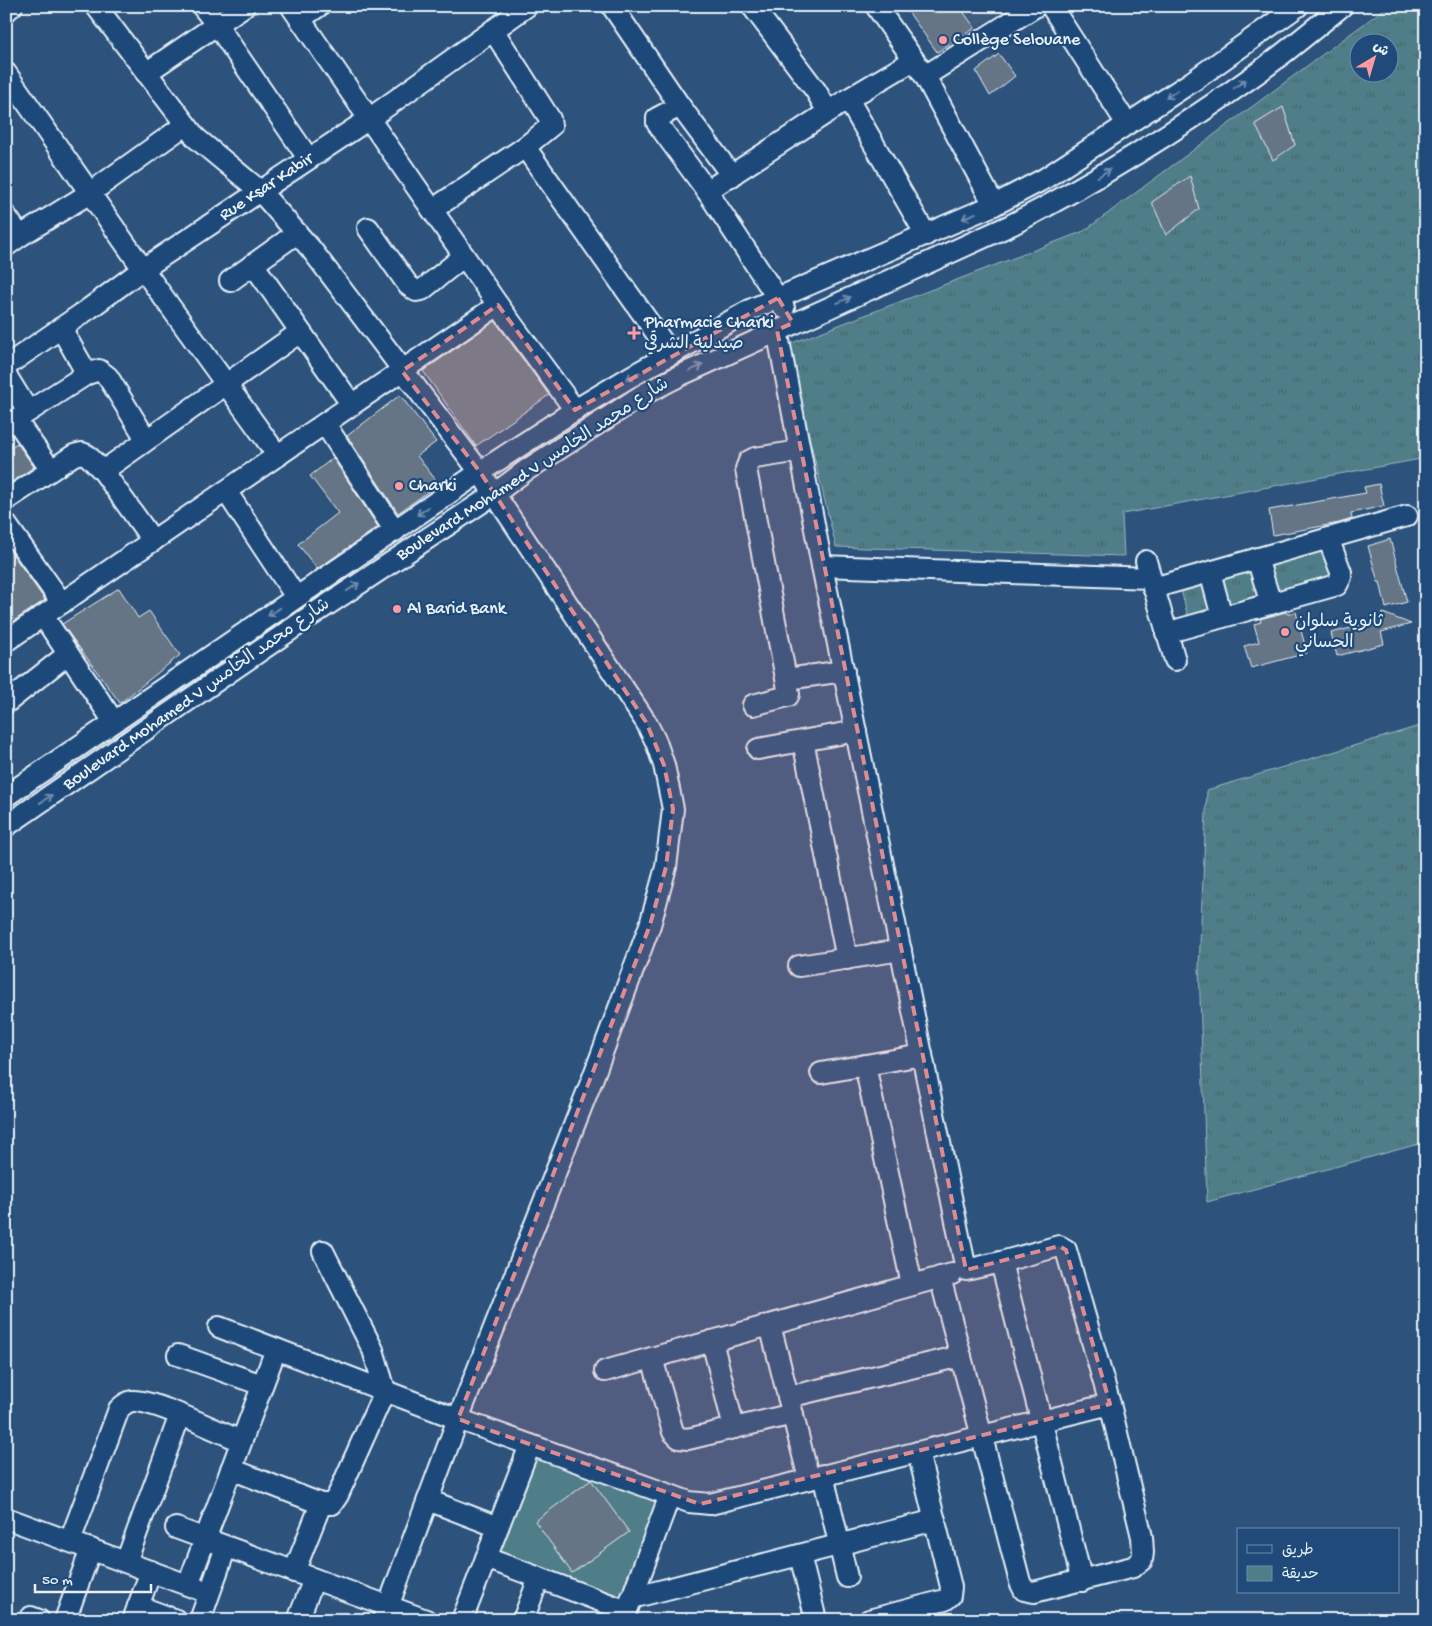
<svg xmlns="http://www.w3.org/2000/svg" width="1432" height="1626" font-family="'Gochi Hand','Playpen Sans Arabic',sans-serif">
	<defs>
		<pattern id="grass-tufts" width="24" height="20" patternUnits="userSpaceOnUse" patternTransform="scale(1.25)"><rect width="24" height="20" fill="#4f7e88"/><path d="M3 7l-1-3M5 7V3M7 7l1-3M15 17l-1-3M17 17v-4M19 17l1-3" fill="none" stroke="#4b666c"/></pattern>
	</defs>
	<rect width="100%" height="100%" fill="#2d527c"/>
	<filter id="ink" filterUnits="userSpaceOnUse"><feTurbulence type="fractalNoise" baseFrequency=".02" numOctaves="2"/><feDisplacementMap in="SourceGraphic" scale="10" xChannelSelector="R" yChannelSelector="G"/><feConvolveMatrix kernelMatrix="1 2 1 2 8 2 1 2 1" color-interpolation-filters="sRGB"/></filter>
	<g filter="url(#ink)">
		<path fill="#3e5c7f" d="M904,6H1011L937,52Z"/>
		<path fill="url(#grass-tufts)" stroke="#9cb8c0" fill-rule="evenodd" d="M1388,6H1426V458L1122,514L1124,556L836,547L787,345L1084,231ZM1360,42H1390V72H1360Z
			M1324,544L1334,580L1274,597L1263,562Z
			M1254,563L1265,599L1226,610L1215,574Z
			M1207,579L1217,614L1189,621L1180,586Z
			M1426,724V1142L1207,1202L1199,967L1207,790Z"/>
		<path fill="#4f7e88" stroke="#9cb8c0" d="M534,1453L662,1501L622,1606L495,1557Z"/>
		<path fill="#657485" stroke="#e8f1f8" d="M904,6H959L975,28L937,52Z
			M999,54L1015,76L990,96L976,71Z
			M1283,107L1295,145L1273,160L1255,124Z
			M1190,176L1199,209L1166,235L1152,202Z
			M495,321L549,395L476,446L423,371Z
			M400,395L436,442L417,456L439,484L398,513L347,436Z
			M17,443L34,467L6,486V450Z
			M333,458L378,527L317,569L298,544L338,513L310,476Z
			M1379,484L1384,506L1351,513L1352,519L1339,523L1273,535L1269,510L1366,493L1364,487Z
			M1390,539L1407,602L1386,608L1380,582H1378L1368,546Z
			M6,545L45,600L6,626Z
			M119,588L138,618L149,611L180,655L120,703L62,624Z
			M1286,612L1287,614L1296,612L1307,653L1251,668L1244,646L1259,642L1254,624L1261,622L1260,619Z
			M1383,613L1411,624L1381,632L1384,644L1337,656L1331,633L1378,621Z
			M591,1480L629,1532L572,1573L535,1521Z"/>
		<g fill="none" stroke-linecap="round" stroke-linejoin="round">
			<g stroke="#e8f1f8" stroke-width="24">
				<g id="minor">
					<path d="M96,6L196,138L260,191L311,249L480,472L646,722L656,742L664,765L673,809L666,867L650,925L592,1080L458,1419L383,1620"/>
					<path d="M202,6L217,25L308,158"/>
					<path d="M291,6L498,305L575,410"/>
					<path d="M612,6L680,106L657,118V123L707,191L784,308"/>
					<path d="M876,6L925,76L994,205"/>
					<path d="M1051,6L1127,124"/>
					<path d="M6,11L12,6"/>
					<path d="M300,19L319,6"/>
					<path d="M6,73L143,269L278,456"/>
					<path d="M146,73L244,6"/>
					<path d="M925,76L1036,6"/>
					<path d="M848,99L914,60"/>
					<path d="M680,106L732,176"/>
					<path d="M828,112L848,99L926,235"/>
					<path d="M525,147L671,354"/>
					<path d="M707,191L828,112L816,91L752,6"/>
					<path d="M432,210L525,147L551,126L550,119L493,30"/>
					<path d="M6,216L20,236"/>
					<path d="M368,228L408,285L416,291L422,290L464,256"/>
					<path d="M6,246L20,236L90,193L185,125"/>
					<path d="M253,264L352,405"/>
					<path d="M230,281L297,233"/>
					<path d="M61,328L87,374"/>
					<path d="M777,330L822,566L966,1270L1001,1262L1059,1246L1066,1250L1110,1404L1142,1537L1143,1552L1142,1560L1133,1567L1034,1592L1024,1590L1020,1582L940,1277"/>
					<path id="s1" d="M6,366L90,308L143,269L369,119L527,6"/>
					<path d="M6,375L28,411"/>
					<path d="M15,419L51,470"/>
					<path d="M325,424L395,531"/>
					<path d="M6,426L87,374L99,370L108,377L146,439"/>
					<path d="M103,471L300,332"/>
					<path d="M226,491L296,597"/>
					<path d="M6,500L74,455L82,453L87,455L103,471L153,541"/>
					<path d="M6,524L62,603"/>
					<path d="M1257,558L1271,604"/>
					<path d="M1146,561L1175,660"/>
					<path d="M822,566L1150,578"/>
					<path d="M1210,572L1222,617"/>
					<path d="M1153,588L1407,516"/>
					<path d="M43,616L114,722"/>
					<path d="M1166,633L1337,585L1341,577V572L1328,538"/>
					<path d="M6,641L498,305"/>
					<path d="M787,679L844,671"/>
					<path d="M6,703L68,654"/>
					<path d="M753,705L788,696L789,694L746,469L749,461L755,458L800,451"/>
					<path d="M803,741L847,959"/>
					<path d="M758,749L856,731"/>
					<path d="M6,796L480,472L575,410L630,377L752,309L994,205L1044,179L1193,81L1298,6"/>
					<path d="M6,826L312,615L493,495L525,471L644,394L681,375L1011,225C1096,181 1178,130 1256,74C1285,53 1314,29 1342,6"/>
					<path d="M799,966L901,950"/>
					<path d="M865,1065L912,1285"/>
					<path d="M821,1073L922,1055"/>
					<path d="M1001,1262L1082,1581"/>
					<path d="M770,1325L809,1479"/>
					<path d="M219,1327L458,1419L670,1495L689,1502L710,1504L1110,1404"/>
					<path d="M712,1341L734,1428"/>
					<path d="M178,1355L262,1385"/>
					<path d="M652,1358L673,1432L679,1438L688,1439L793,1414"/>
					<path d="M605,1371L952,1274"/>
					<path d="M788,1397L961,1356"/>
					<path d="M231,1469L321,1504H332L338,1495L385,1390L373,1350L323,1251"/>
					<path d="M823,1475L847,1577"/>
					<path d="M428,1500L498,1527"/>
					<path d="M6,1518L209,1593"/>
					<path d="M176,1528L426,1620"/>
					<path d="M70,1541L119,1409C123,1405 127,1402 132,1401C153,1399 219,1432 241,1441"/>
					<path d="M800,1555L816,1620"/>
					<path d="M486,1558L627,1611"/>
					<path d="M126,1562L180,1415"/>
					<path d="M294,1572L321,1504"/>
					<path d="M188,1585L276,1349"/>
					<path d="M632,1598L935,1520"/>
					<path d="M138,1606L176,1620"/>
					<path d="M628,1608L670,1495"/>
					<path d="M31,1617L39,1620"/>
					<path d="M65,1620L91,1549"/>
					<path d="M133,1620L151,1571"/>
					<path d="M200,1620L226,1547"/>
					<path d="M298,1620L314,1579"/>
					<path d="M462,1620L530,1445"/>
					<path d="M523,1620L539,1578"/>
					<path d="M869,1620L945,1600L950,1596L951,1587L918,1452"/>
				</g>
			</g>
			<use href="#minor" stroke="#1f4a7a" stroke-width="20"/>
		</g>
		<defs><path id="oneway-shaft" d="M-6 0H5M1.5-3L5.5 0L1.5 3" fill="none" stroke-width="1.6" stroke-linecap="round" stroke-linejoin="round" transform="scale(1.25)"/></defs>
		<g stroke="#6f8dac">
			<use href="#oneway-shaft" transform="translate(1240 84) rotate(-35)"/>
			<use href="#oneway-shaft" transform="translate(1172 94) rotate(147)"/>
			<use href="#oneway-shaft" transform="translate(1104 173) rotate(-32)"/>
			<use href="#oneway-shaft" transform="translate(969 216) rotate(156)"/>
			<use href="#oneway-shaft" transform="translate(844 300) rotate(-24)"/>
			<use href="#oneway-shaft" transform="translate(696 368) rotate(-25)"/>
			<use href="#oneway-shaft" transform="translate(633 376) rotate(151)"/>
			<use href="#oneway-shaft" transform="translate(423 511) rotate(145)"/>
			<use href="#oneway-shaft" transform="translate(353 587) rotate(-34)"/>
			<use href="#oneway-shaft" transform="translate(274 612) rotate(146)"/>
			<use href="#oneway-shaft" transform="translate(46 799) rotate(-34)"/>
		</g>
	</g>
	<path fill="#df8c90" fill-opacity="0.2" stroke="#df8c90" stroke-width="4" stroke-dasharray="10 6" stroke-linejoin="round" d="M778,298L793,323L777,330L966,1270L1059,1246L1066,1250L1110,1404L700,1504L458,1419L650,925L666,867L673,809L664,765L646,722L480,472L402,371L498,305L575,410Z"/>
	<g fill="#ff9aa2" stroke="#1f4a7a" stroke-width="2">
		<circle cx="943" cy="40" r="5"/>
		<path d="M631.5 325.5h5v5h5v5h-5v5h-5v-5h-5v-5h5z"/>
		<circle cx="399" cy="486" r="5"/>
		<circle cx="397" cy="609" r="5"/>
		<circle cx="1285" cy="632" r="5"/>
	</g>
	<g text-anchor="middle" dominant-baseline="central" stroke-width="4.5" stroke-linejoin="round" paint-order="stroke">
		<g font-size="18" fill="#e8f1f8" stroke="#1f4a7a" text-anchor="start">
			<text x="953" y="40">Collège Selouane</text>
			<text x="644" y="323">Pharmacie Charki<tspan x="644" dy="21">صيدلية الشرقي</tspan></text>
			<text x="409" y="486">Charki</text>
			<text x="407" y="609">Al Barid Bank</text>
			<text x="1295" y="622">ثانوية سلوان<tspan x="1295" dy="21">الحساني</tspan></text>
		</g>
		<g font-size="18" fill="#e8f1f8" stroke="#1f4a7a">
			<text stroke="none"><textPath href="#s1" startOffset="316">Rue Ksar Kabir</textPath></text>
			<text transform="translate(533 470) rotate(-33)">Boulevard Mohamed V شارع محمد الخامس</text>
			<text transform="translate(197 695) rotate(-35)">Boulevard Mohamed V شارع محمد الخامس</text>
		</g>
	</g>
	<rect width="1432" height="1626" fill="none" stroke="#1f4a7a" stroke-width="25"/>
	<rect x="12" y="12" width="1407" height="1601" fill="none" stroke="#e8f1f8" stroke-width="2" filter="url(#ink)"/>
	<rect x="1237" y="1528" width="162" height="65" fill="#1f4a7a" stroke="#6f8dac"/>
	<rect x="1247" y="1545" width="25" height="8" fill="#1f4a7a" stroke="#6f8dac"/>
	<text x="1282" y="1554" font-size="15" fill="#e8f1f8">طريق</text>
	<rect x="1247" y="1566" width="25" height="15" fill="#4f7e88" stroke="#6f8dac"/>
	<text x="1282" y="1578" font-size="15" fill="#e8f1f8">حديقة</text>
	<g transform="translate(1374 58) rotate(38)"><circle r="24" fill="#1f4a7a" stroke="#6f8dac"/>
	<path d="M0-4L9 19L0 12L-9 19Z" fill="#ff9aa2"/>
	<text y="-8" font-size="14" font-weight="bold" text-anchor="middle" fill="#e8f1f8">ش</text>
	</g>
	<path d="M35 1584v8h116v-8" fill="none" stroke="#e8f1f8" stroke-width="2.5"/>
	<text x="42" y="1584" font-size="15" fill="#e8f1f8" stroke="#1f4a7a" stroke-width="4" paint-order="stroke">50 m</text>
</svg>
